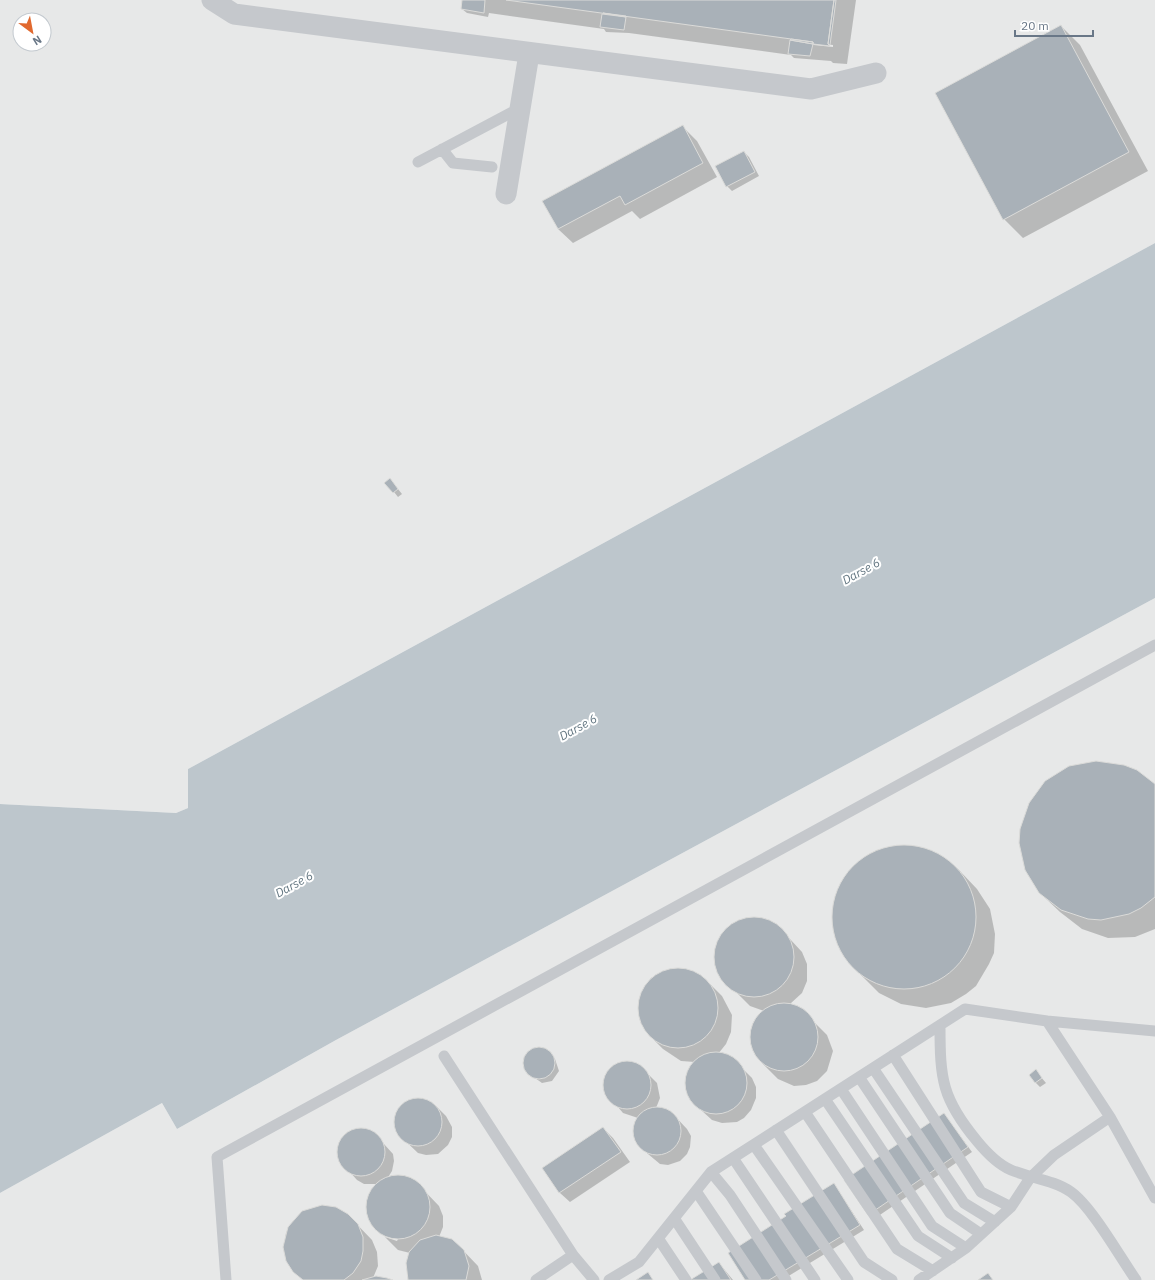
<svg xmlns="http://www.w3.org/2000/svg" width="1155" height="1280" font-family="'IBM Plex Sans',sans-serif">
	<rect width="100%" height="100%" fill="#f9f9f7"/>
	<path fill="#e7e8e8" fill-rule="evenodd" d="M0,0H1155V243L188,769V808L176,813L0,804ZM20,20H44V44H20Z
		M1155,598V1280H0V1193L162,1103L177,1129L336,1040Z"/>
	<path fill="#bdc6cc" d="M1155,243V598L336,1040L177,1129L162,1103L0,1193V804L176,813L188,808V769Z"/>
	<path fill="#0003" fill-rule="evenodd" d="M463,0H856L847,64L833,63L831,61L794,58L791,55L629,33L606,32L604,29L489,13L488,17L467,13L462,9ZM812,43L833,45V47L814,45Z
		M1061,26L1080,45L1148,171L1023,238L1004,219Z
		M683,127L697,141L717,177L640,219L632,211L573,243L558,229Z
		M744,152L749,157L759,176L732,191L727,186Z
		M390,479L402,494L398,497L394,492Z
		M1096,762L1110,763L1136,771L1155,786V929L1135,937L1108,938L1082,929L1060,912L1040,893L1026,870L1022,857L1021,829Z
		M901,845L926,849L938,854L958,869L977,889L990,909L995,934L994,953L989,964L976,986L966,994L951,1003L926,1008L901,1004L879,993L850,964L838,944L832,919L836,894L848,872L866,856L877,850Z
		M746,919L766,920L778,926L802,952L807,964V981L802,993L790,1004L800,1008L827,1035L833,1051L827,1071L817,1081L806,1085L794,1086L778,1079L763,1064L755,1055L751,1044V1032L758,1017L764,1011L750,1006L721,977L716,965L715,951L723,933L733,924Z
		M683,969L696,973L707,981L722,996L732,1015L731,1032L726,1044L718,1054L734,1060L752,1078L756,1087V1098L751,1110L744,1118L737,1122L722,1123L712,1120L690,1100L686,1090L687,1074L695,1062L681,1061L663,1049L648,1034L641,1023L638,1009L640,996L651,978L663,971Z
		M541,1049L555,1059L559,1071L552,1081L542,1083L528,1073L524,1061L529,1052Z
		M626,1062L641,1067L657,1083L660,1098L656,1108L672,1113L687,1129L691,1136L690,1147L687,1154L680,1161L668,1165L660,1164L648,1154L637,1143L634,1132L638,1118L623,1113L606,1093L604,1086L609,1071L615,1066Z
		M1036,1071L1046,1083L1040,1087L1035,1082Z
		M422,1098L436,1106L446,1116L452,1127V1137L448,1145L438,1154L426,1155L418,1153L398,1134L395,1127V1118L403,1104L409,1100Z
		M944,1114L972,1152L874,1219L869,1214Z
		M603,1128L613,1138L630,1162L570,1202L560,1193L543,1168Z
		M360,1129L375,1134L393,1154L394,1161L392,1171L387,1179L402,1177L417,1183L439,1206L443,1216V1227L439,1237L456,1243L478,1266L482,1280H410L407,1274L408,1258L410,1253L398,1250L385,1237L397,1241L398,1239L384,1236L372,1224L368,1214L367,1203L373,1188L379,1184H364L357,1180L340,1161L338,1153L343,1138L349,1133Z
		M834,1184L864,1230L782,1280H746L787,1217Z
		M303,1212L348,1215L372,1240L377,1252L378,1266L373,1278L390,1280H303L299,1276L284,1247L286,1233L293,1221Z
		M719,1263L733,1280H692Z"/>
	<path fill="#a9b1b8" stroke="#dbdbd9" d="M462,0H485L484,13L461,9Z
		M506,0H834L828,44L830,46L813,44V42Z
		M834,0H836L830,45L828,44Z
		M603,13L626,16V17Z
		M602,14L626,17L624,30L600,27Z
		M1061,25L1129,152L1003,220L935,93Z
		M791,39L813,42V44L790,40Z
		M790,40L813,44L810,56L788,54Z
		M683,125L703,163L625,205L620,196L558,229L542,201Z
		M744,151L755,172L726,187L715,166Z
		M390,478L398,489L393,493L384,483Z
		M1096,761L1124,765L1137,770L1155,784V897L1141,908L1129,914L1101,920L1088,919L1061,910L1039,893L1025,870L1019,843L1020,829L1029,803L1045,781L1069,766Z
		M832 917a72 72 0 1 1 144 0a72 72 0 1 1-144 0Z
		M714 957a40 40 0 1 1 80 0a40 40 0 1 1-80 0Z
		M638 1008a40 40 0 1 1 80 0a40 40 0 1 1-80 0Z
		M750 1037a34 34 0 1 1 68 0a34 34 0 1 1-68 0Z
		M523 1063a16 16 0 1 1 32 0a16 16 0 1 1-32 0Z
		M685 1083a31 31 0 1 1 62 0a31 31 0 1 1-62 0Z
		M603 1085a24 24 0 1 1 48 0a24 24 0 1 1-48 0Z
		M1036,1069L1042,1078L1035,1083L1029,1075Z
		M394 1122a24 24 0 1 1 48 0a24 24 0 1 1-48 0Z
		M633 1131a24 24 0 1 1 48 0a24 24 0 1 1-48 0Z
		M944,1113L968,1147L868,1215L844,1180Z
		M603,1127L621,1152L559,1193L542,1168Z
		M337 1152a24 24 0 1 1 48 0a24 24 0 1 1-48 0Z
		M366 1207a32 32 0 1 1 64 0a32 32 0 1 1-64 0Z
		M834,1183L860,1225L769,1280H745L728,1253L786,1216L784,1214Z
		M322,1205L336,1207L348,1214L358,1224L363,1237V1251L361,1261L353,1273L344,1280H303L293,1272L286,1261L283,1247L288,1227L302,1211Z
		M436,1235L452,1239L464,1250L469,1266L466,1280H408L406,1263L409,1252L420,1240Z
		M719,1262L731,1280H690Z
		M648,1272L653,1280H636Z
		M988,1273L993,1280H978Z
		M376,1276L387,1278L393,1280H362Z"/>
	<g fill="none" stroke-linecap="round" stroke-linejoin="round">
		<path stroke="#c5c8cc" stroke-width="11" d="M442,149L453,163L492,167
			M418,162L520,108
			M1047,1021L1155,1031
			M940,1026C940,1079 942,1099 977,1141C986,1152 997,1164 1011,1170C1030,1178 1054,1180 1071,1192C1092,1207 1120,1257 1136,1280
			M893,1055L981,1192L1011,1207
			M444,1056L573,1255
			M873,1068L964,1203L995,1222
			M859,1077L950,1213L981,1234
			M841,1089L932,1226L966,1248
			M825,1099L918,1236L952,1258
			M805,1112L897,1249L933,1271
			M776,1130L864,1262L892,1280
			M754,1145L848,1280
			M733,1158L815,1280
			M711,1172L730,1195L786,1280
			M696,1191L756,1280
			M674,1218L715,1280
			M658,1238L686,1280
			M226,1280L217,1157L1155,645
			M536,1280L573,1255L594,1280
			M609,1280L639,1262L711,1172L965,1009L1047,1021L1110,1117L1155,1198
			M919,1280L966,1248L1011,1207L1030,1178L1054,1155L1110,1117"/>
		<path stroke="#c5c8cc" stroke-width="21" d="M212,0L234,14L811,89L876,73
			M506,194L529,54"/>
	</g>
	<g text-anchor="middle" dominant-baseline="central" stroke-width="4" stroke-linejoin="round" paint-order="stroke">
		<g font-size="12" font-style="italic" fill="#647782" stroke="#fff">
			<text transform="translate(861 571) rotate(-29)">Darse 6</text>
			<text transform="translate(578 727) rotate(-29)">Darse 6</text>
			<text transform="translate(294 884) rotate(-29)">Darse 6</text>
		</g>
	</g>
	<g transform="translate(32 32) rotate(148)"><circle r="19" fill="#ffffff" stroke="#c3c9cf"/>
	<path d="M0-3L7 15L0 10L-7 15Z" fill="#e1692f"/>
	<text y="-6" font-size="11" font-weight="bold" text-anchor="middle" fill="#697787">N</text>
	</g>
	<path d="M1015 30v6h78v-6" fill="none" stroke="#697787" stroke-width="2"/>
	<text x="1021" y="30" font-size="12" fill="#697787" stroke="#ffffff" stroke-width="3" paint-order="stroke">20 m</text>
</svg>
